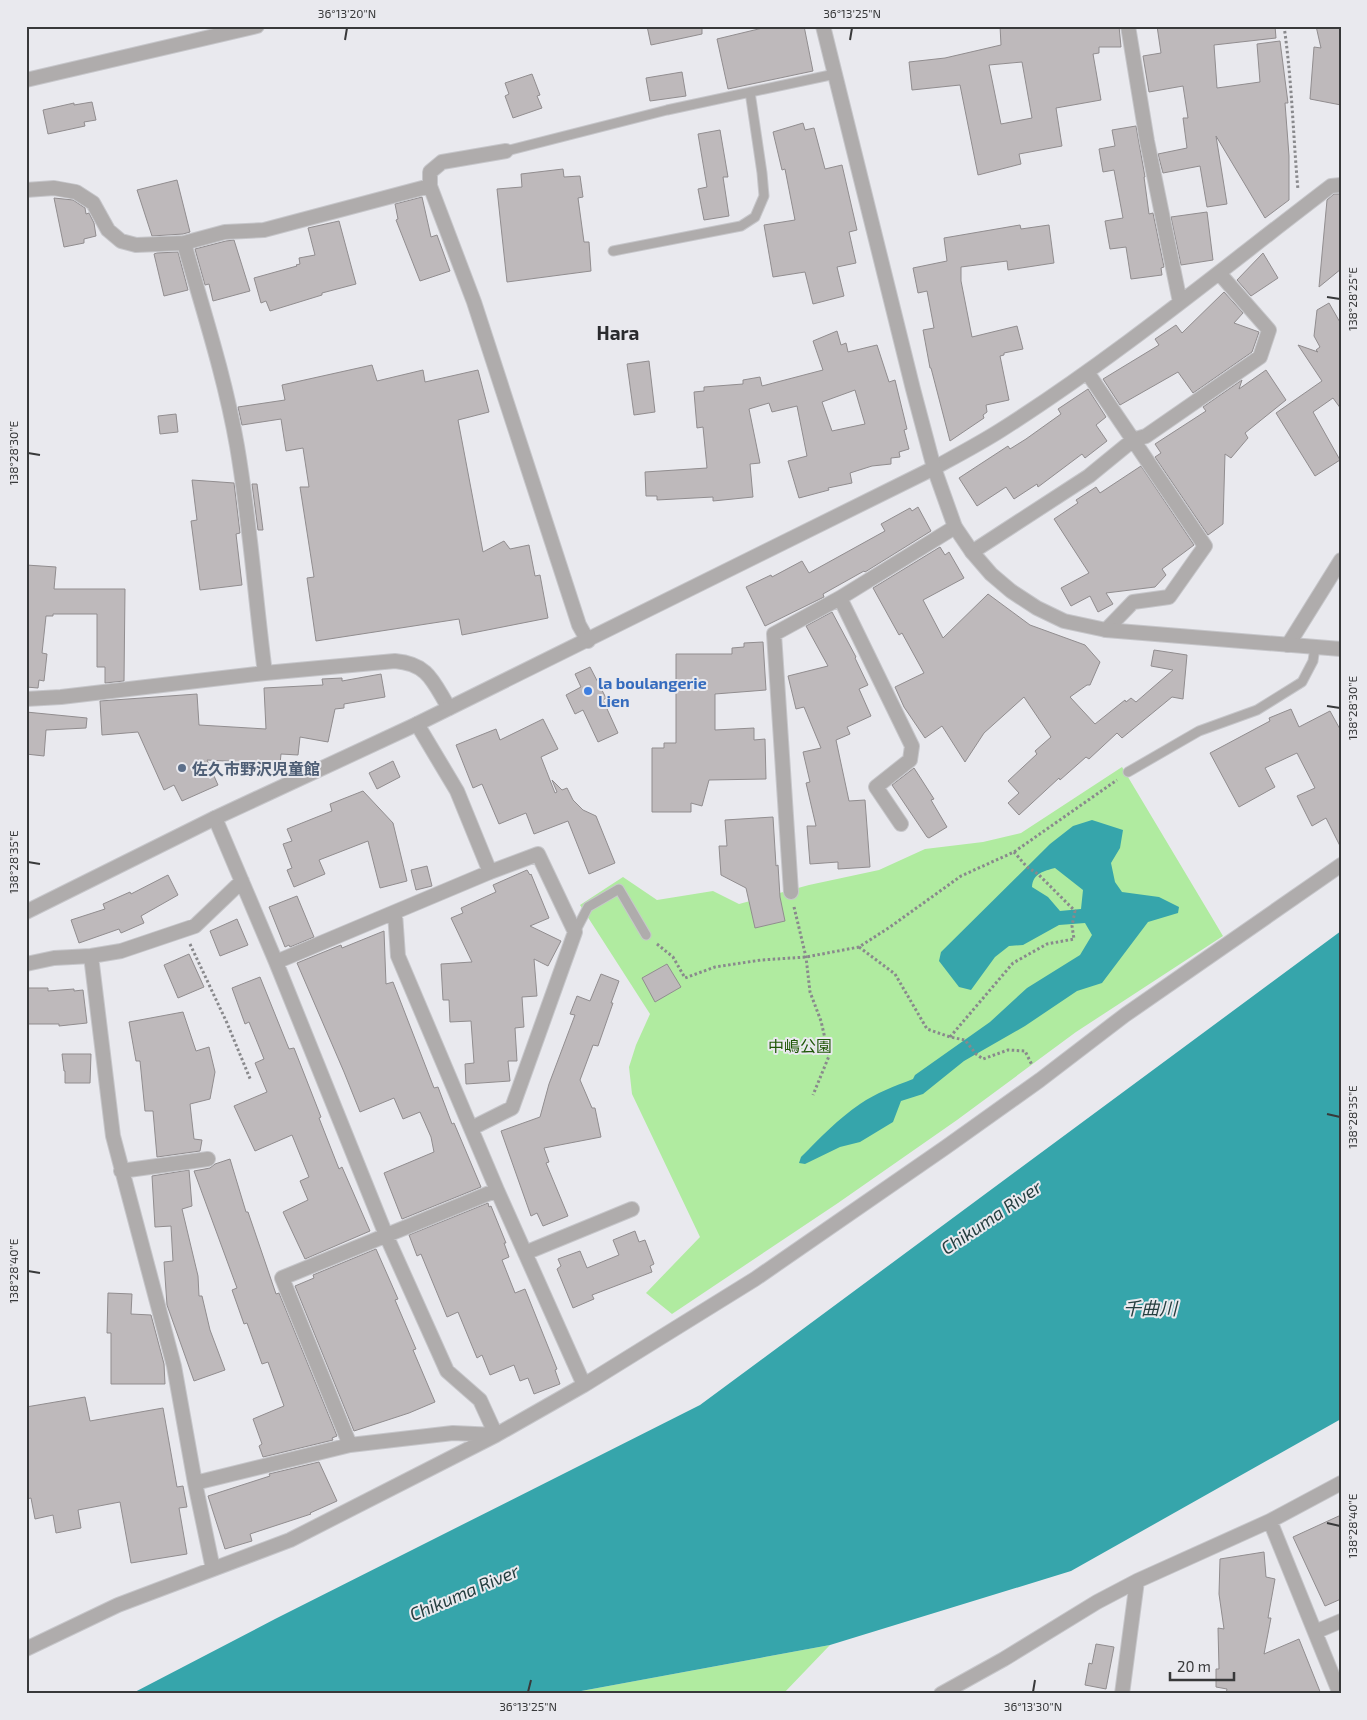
<svg xmlns="http://www.w3.org/2000/svg" width="1367" height="1720" font-family="'Exo 2','Noto Sans JP',sans-serif">
	<rect width="100%" height="100%" fill="#e9e9ee"/>
	<path fill="#b0eba0" d="M1122,767L1223,936L1076,1032L957,1120L838,1203L672,1314L646,1293L700,1237L632,1094L629,1067L636,1045L650,1014L580,905L623,877L657,900L713,891L739,904L809,885L879,870L925,849L983,842L1021,833Z
		M830,1645L783,1694H565Z"/>
	<path fill="#36a5ab" fill-rule="evenodd" d="M1092,820L1123,830L1120,848L1111,863L1115,882L1122,892L1159,897L1179,907L1178,913L1148,922L1102,983L1077,991L1025,1026L964,1061L923,1094L901,1101L893,1122L860,1142L840,1147L805,1164L799,1163L801,1157C820,1138 838,1119 860,1104C876,1093 895,1086 913,1079L915,1075L990,1022L1027,988L1080,955L1092,935L1085,923L1059,925L1023,945L1009,946L995,957L971,990L959,987L939,961L941,952L1050,844L1073,826ZM1055,868L1083,890L1081,909L1060,911L1048,897L1032,887C1033,873 1044,871 1055,868Z
		M1341,931V1419L1071,1571L830,1645L565,1694H131L275,1619L700,1405Z"/>
	<path fill="#beb9bb" stroke="#918d8f" fill-rule="evenodd" d="M647,26H702V34L651,45Z
		M771,26H804L813,71L728,89L717,39Z
		M1000,26H1119L1121,47H1099V53L1093,54L1101,100L1056,108L1062,146L1019,154L1021,164L978,175L960,85L912,90L909,62L945,58L1001,45ZM1022,62L1032,118L1001,124L989,65Z
		M1157,26H1275L1276,38L1214,45L1217,88L1260,82L1257,44L1280,41L1288,103H1285L1289,156V200L1265,218L1216,136L1227,204L1207,207L1200,166L1163,173L1158,154L1187,148L1183,118H1188L1183,86L1149,92L1143,56L1161,53Z
		M1316,26H1341V105L1310,99L1314,47L1321,48Z
		M682,72L686,96L650,101L646,78Z
		M532,74L540,95L537,96L542,108L513,118L505,96L509,94L505,83Z
		M92,102L96,120L84,122L85,126L48,134L43,110L74,103V105Z
		M803,123L805,130L814,128L825,169L842,165L857,230L849,232L856,263L837,267L844,296L813,304L805,272L773,277L764,225L795,220L785,169L782,170L773,132Z
		M1136,126L1145,177H1144L1149,214L1153,213L1164,267L1161,268L1162,275L1131,279L1126,247L1110,249L1105,221L1123,218L1114,170L1103,172L1099,149L1115,146L1112,130Z
		M720,130L728,177H723L729,216L704,220L698,189L707,187L698,134Z
		M563,169L564,177L580,176L583,197L578,198L584,242H589L591,271L507,282L497,189L522,187L521,174Z
		M177,180L190,232L183,234L152,236L137,190Z
		M1334,194H1341V269L1319,287L1327,200Z
		M422,197L431,237L437,235L450,271L420,281L396,220L398,219L395,204Z
		M54,198L73,200L85,208L86,214L89,213L94,223L96,236L84,239V243L64,247Z
		M1207,212L1213,260L1181,265L1171,217Z
		M339,221L356,284L322,293V295L270,311L266,301L261,303L254,278L297,266L296,265L300,264L299,258L315,255L308,228Z
		M1020,225L1021,229L1049,225L1054,263L1008,270L1007,261L961,267V281L972,337L1017,326L1023,349L1004,353V355L1000,356L1009,400L986,405L987,412L983,415L984,418L950,441L931,368H930L923,330L934,328L927,291L918,293L913,268L947,261L944,238Z
		M234,240L250,291L213,301L209,284L205,285L195,249L226,241Z
		M178,252L188,290L164,296L154,254L157,253Z
		M1263,253L1278,278L1251,296L1237,280Z
		M1224,292L1243,313L1234,323L1259,332L1252,352L1193,393L1178,372L1120,405L1103,379L1159,345L1155,339L1176,325L1182,333Z
		M1329,303L1341,324V409L1333,398L1313,412L1340,460L1315,476L1276,413L1322,381L1298,345L1318,352L1316,350L1320,347L1314,336L1317,310Z
		M837,331L841,345L846,343L848,352L877,345L889,382L895,380L907,429L904,430L909,449L899,452L900,457L891,458V464L872,466L850,473L852,483L828,488L829,490L799,498L788,461L807,456L797,406L772,412L769,403L749,409L760,463L750,464L753,497L713,501V497L657,500V496H646L645,472L707,468L703,427L697,428L694,392L704,391V387L743,384V380L760,377L762,386L823,370L813,341ZM855,390L865,424L832,431L822,402Z
		M649,361L655,412L634,415L627,364Z
		M372,365L377,381L423,370L425,382L478,370L489,412L458,420L483,552L504,541L510,549L529,545L535,576L540,575L548,618L462,635L459,619L316,641L307,578L314,577L300,487H309L303,448L286,451L281,419L242,425L238,407L285,400L282,385Z
		M1266,370L1286,400L1245,433L1248,438L1231,458L1225,454L1223,524L1208,535L1155,457L1161,453L1155,444L1206,411L1203,407L1242,380L1239,389Z
		M1088,389L1106,417L1096,425L1107,441L1085,458L1082,454L1038,487L1037,484L1014,499L1006,487L977,506L959,478L1008,446L1010,449L1026,439L1061,414L1058,409Z
		M176,414L178,432L160,434L158,416Z
		M1141,466L1194,545L1162,569L1166,575L1155,587L1106,593L1113,604L1098,612L1090,596L1071,606L1061,588L1089,573L1054,519L1078,503L1076,500L1096,487L1100,493Z
		M192,480L234,483L240,533L236,534L242,585L200,590L191,521L197,520Z
		M252,484H257L263,530H258Z
		M918,507L931,531L865,572L864,571L823,594L824,597L765,626L746,587L771,575L772,577L802,561L809,573L885,531L881,524L910,508L912,511Z
		M940,547L945,555L949,552L964,578L923,600L943,638L988,594L1030,625L1085,645L1100,662L1090,685H1087L1070,697L1095,724L1125,700L1126,702L1131,698L1136,702L1173,670L1151,666L1154,650L1187,655L1183,699L1172,697L1122,738L1117,733L1089,759L1086,757L1060,780L1059,778L1019,815L1008,803L1019,793L1008,781L1037,754L1035,751L1051,737L1024,697L984,733L965,762L942,726L925,738L904,707L895,687L924,673L902,633L899,635L873,588Z
		M26,565L56,567L54,589H125L124,681L105,683V667H97V614H53V616H46L42,653L47,654L44,681L39,680L38,688L26,687Z
		M832,612L856,657L855,658L868,685L859,689L871,716L847,727L850,734L836,740L849,801L865,800L870,867L838,869V862L810,864L807,826H816L806,783L810,782L803,752L821,748L804,707L796,709L788,676L828,666L806,626Z
		M763,642L766,690L715,694V730L754,728V740L765,739L766,779L709,780L702,806L691,803V812H652V748H664V743H676V654H732V648L744,647V643Z
		M590,667L606,698L603,700L618,733L598,742L583,710L575,714L566,695L581,687L575,674Z
		M381,674L385,697L344,704V708L335,709L328,742L300,737L298,755L281,754L280,764L207,760L218,785L182,801L174,785L164,790L138,732L102,735L100,701L197,694L199,725L266,729L264,688L323,685L322,679L342,678V681Z
		M1291,709L1299,727L1330,711L1341,731V848L1326,818L1312,826L1297,796L1315,788L1297,753L1265,768L1275,787L1239,807L1210,753L1270,721L1269,718Z
		M26,712L87,718L86,728L46,730L44,756L26,754Z
		M543,719L558,749L541,757L555,793L557,792L552,780L562,790L567,788L573,800L583,810L596,816L615,863L589,874L568,821L534,834L526,813L499,824L482,784L473,788L456,745L496,729L500,740Z
		M393,761L400,777L377,789L369,773Z
		M914,768L934,799L931,800L947,827L929,838L927,837L892,785Z
		M363,791L393,823L407,881L380,888L368,841L319,860L325,874L294,887L287,870L292,868L283,844L292,841L287,829L332,811L330,804Z
		M773,817L776,866L778,865L780,897L785,921L755,928L746,888L721,875L719,846H727L725,820Z
		M427,866L432,886L416,890L411,870Z
		M527,870L530,875L531,874L549,918L530,926L561,941L548,966L534,959L537,996L522,997L524,1027L515,1028L517,1061H508L510,1081L466,1084L465,1064L474,1063L471,1021L450,1022L449,1000H443L441,964L472,962L451,918L463,913L461,908L496,892L493,885Z
		M168,875L178,895L141,916L144,923L121,933L119,929L79,943L71,920L105,909L103,904L130,892L131,894Z
		M297,896L314,937L290,947L289,945L285,947L269,907Z
		M237,919L248,945L220,956L210,931Z
		M384,931L386,984L393,982L434,1088L438,1087L452,1124L454,1123L481,1187L402,1219L384,1173L434,1152L431,1137L420,1112L403,1119L394,1098L360,1112L344,1072L297,963L341,945L342,948Z
		M189,954L204,987L178,998L164,965Z
		M667,964L681,987L655,1002L642,978Z
		M601,974L619,981L611,1003H613L598,1046L593,1045L580,1080L592,1108H595L601,1137L544,1148L549,1162L546,1163L568,1216L543,1226L537,1213L531,1216L501,1131L540,1117L549,1084L575,1015L570,1014L577,996L590,1001Z
		M260,977L289,1049L294,1048L321,1117L319,1118L339,1169L342,1167L370,1231L305,1259L283,1212L308,1200L300,1181L309,1177L292,1135L255,1151L234,1106L267,1092L255,1063L264,1059L249,1022L245,1024L232,988Z
		M26,988H48V991L74,989V991L83,990L87,1023L59,1026V1024H26Z
		M183,1012L196,1051L209,1047L215,1072L210,1099L190,1104L194,1139L202,1140L200,1151L157,1157L153,1111H145L140,1061H136L129,1022Z
		M62,1054H91L90,1083H65V1071H64Z
		M230,1159L246,1212H248L276,1294L279,1293L337,1436L332,1438L333,1440L263,1457L259,1446L262,1444L253,1419L284,1406L268,1362L262,1364L247,1323L244,1324L232,1290L237,1288L194,1171L210,1168L215,1164Z
		M189,1170L192,1206L182,1209L198,1276L199,1296H202L210,1330L225,1370L194,1381L167,1305L164,1262L173,1261L171,1226L155,1227L152,1176Z
		M488,1203L489,1207L491,1206L506,1243H504L509,1257L502,1260L515,1293L525,1289L557,1369L555,1370L560,1384L534,1394L528,1378L520,1381L514,1365L490,1375L482,1355L477,1358L458,1312L447,1317L421,1254L417,1256L409,1235Z
		M635,1231L639,1242L645,1240L654,1264L650,1266L652,1272L592,1295L594,1299L573,1308L557,1269L561,1266L558,1259L580,1251L587,1268L619,1255L613,1240Z
		M376,1249L398,1299L395,1300L416,1349L413,1350L435,1402L409,1413L354,1431L295,1286L314,1278L313,1275Z
		M108,1293L132,1294L131,1314L151,1315L164,1364L165,1384H111V1333H107Z
		M85,1397L90,1421L163,1408L177,1487L183,1486L187,1507L179,1508L187,1554L131,1563L120,1502L78,1510L81,1528L56,1533L53,1515L35,1519L31,1498L26,1499V1407Z
		M319,1462L337,1501L310,1513L311,1514L250,1534L252,1541L225,1549L208,1496L270,1476L269,1474Z
		M1341,1515V1599L1325,1606L1293,1537Z
		M1264,1552L1266,1577L1275,1579L1268,1618H1271L1264,1654L1299,1639L1321,1694H1226L1227,1689L1216,1687V1669H1219L1218,1628L1224,1629L1219,1594L1220,1559Z
		M1096,1644L1114,1647L1106,1689L1085,1685L1089,1663L1092,1664Z"/>
	<g fill="none" stroke-linecap="round" stroke-linejoin="round">
		<g stroke="#c6c6ca" stroke-width="11">
			<path id="service" d="M506,151L667,110L835,74
				M613,251L741,226L755,217L764,196L762,173L750,92
				M1128,772L1199,731L1257,710L1302,682L1313,661L1315,647
				M575,932L588,907L619,889L646,935"/>
		</g>
		<g stroke="#c6c6ca" stroke-width="16">
			<path id="minor" d="M1128,26L1147,141L1180,302
				M430,186L474,302L579,625L588,641
				M26,190L54,188L76,192L93,203L108,230L121,241L136,245L184,243L225,232L264,230L430,186V172L442,162L506,151
				M184,243C203,310 225,377 237,446C250,521 255,597 265,673
				M1087,372L1205,546L1169,597L1133,602L1106,630
				M934,468C956,456 979,444 1001,430C1116,357 1222,269 1331,186L1341,185
				M972,552L1089,476L1133,440L1146,436L1260,357L1269,330L1219,273
				M840,598L912,746L910,760L876,787L901,824
				M1288,645L1341,560
				M26,699L61,697L265,673L395,661C429,664 433,682 449,708
				M417,724L457,791L490,872
				M791,892L774,634L840,598L955,527
				M395,913L398,956L497,1190L584,1385
				M91,956L113,1136L174,1366L195,1483
				M276,962L490,872L538,854L575,932L512,1108L472,1128
				M26,964L54,958L91,956L121,951L195,926L242,881
				M121,1171L208,1159
				M525,1253L632,1209
				M350,1445L282,1278L497,1190
				M1270,1521L1340,1694
				M213,1569L195,1483L350,1445L453,1433L496,1435L480,1400L447,1371L386,1235L276,962L215,818
				M1315,1632L1341,1621
				M26,1649L118,1605L290,1540L496,1435L584,1385L755,1279L946,1147L1040,1080L1125,1015L1341,865
				M941,1694L1004,1659L1097,1602L1137,1581
				M1122,1694L1137,1581L1270,1521L1341,1483"/>
		</g>
		<g stroke="#c6c6ca" stroke-width="16">
			<path id="tertiary" d="M823,26L913,389L934,468L955,527L972,552L991,574L1011,591L1037,608L1064,621L1106,630L1341,649
				M26,80L257,26
				M26,912L215,818L417,724L934,468"/>
		</g>
		<path stroke="#89898c" stroke-width="3" stroke-dasharray="2.5 2.5" stroke-linecap="butt" d="M1284,26C1292,81 1293,135 1298,190
			M794,907L806,957L810,992L821,1021L829,1056L813,1095
			M190,944L227,1023L251,1081
			M657,944L673,957L685,978L715,967L761,960L806,957L859,947L890,927L961,876L1014,852L1117,780
			M859,947L895,974L927,1029L950,1037L965,1040L976,1054L983,1059L1008,1050L1025,1051L1032,1065
			M950,1037L1013,963L1047,944L1074,939L1072,926L1075,911L1038,874L1027,867L1014,852"/>
		<use href="#service" stroke="#afacac" stroke-width="9"/>
		<use href="#minor" stroke="#afacac" stroke-width="14"/>
		<use href="#tertiary" stroke="#afacac" stroke-width="14"/>
	</g>
	<path fill="none" stroke="#38393a" stroke-width="2" d="M345,40L347,28M850,40L852,28M1327,297L1340,299M28,453L40,455M1327,706L1340,708M28,862L40,864M1327,1114L1340,1117M28,1271L40,1273M1327,1523L1340,1526M528,1692L531,1680M1033,1692L1035,1680"/>
	<circle fill="#3f7fe0" stroke="#e9e9ee" stroke-width="2" cx="588" cy="691" r="5"/>
	<circle fill="#5c6f8a" stroke="#e9e9ee" stroke-width="2" cx="182" cy="768" r="5"/>
	<g text-anchor="middle" dominant-baseline="central" stroke-width="4" stroke-linejoin="round" paint-order="stroke">
		<g font-size="16" font-weight="bold" fill="#366cbe" stroke="#e9e9ee" text-anchor="start">
			<text x="598" y="682">la boulangerie<tspan x="598" dy="18">Lien</tspan></text>
		</g>
		<g font-size="16" font-weight="bold" fill="#4e5e75" stroke="#e9e9ee" text-anchor="start">
			<text x="192" y="768">佐久市野沢児童館</text>
		</g>
		<g font-size="16" fill="#205809" stroke="#e9e9ee">
			<text x="800" y="1045">中嶋公園</text>
		</g>
		<g font-size="18" font-style="italic" fill="#253e3f" stroke="#e9e9ee">
			<text transform="translate(991 1217) rotate(-34)">Chikuma River</text>
			<text x="1150" y="1308">千曲川</text>
			<text transform="translate(464 1592) rotate(-23)">Chikuma River</text>
		</g>
		<g font-size="19" font-weight="bold" fill="#2a2b2e" stroke="#e9e9ee">
			<text x="618" y="332">Hara</text>
		</g>
	</g>
	<rect width="1367" height="1720" fill="none" stroke="#e9e9ee" stroke-width="55"/>
	<path d="M1170 1672v8h64v-8" fill="none" stroke="#38393a" stroke-width="2.5"/>
	<text x="1177" y="1672" font-size="15" fill="#38393a" stroke="#e9e9ee" stroke-width="4" paint-order="stroke">20 m</text>
	<rect x="28" y="28" width="1312" height="1664" fill="none" stroke="#38393a" stroke-width="2"/>
	<g font-size="12" text-anchor="middle" fill="#38393a">
		<text x="347" y="18">36°13'20"N</text>
		<text x="852" y="18">36°13'25"N</text>
		<text transform="translate(1353 299) rotate(-90)" y="4">138°28'25"E</text>
		<text transform="translate(14 453) rotate(-90)" y="4">138°28'30"E</text>
		<text transform="translate(1353 708) rotate(-90)" y="4">138°28'30"E</text>
		<text transform="translate(14 862) rotate(-90)" y="4">138°28'35"E</text>
		<text transform="translate(1353 1117) rotate(-90)" y="4">138°28'35"E</text>
		<text transform="translate(14 1271) rotate(-90)" y="4">138°28'40"E</text>
		<text transform="translate(1353 1526) rotate(-90)" y="4">138°28'40"E</text>
		<text x="528" y="1711">36°13'25"N</text>
		<text x="1033" y="1711">36°13'30"N</text>
	</g>
</svg>
